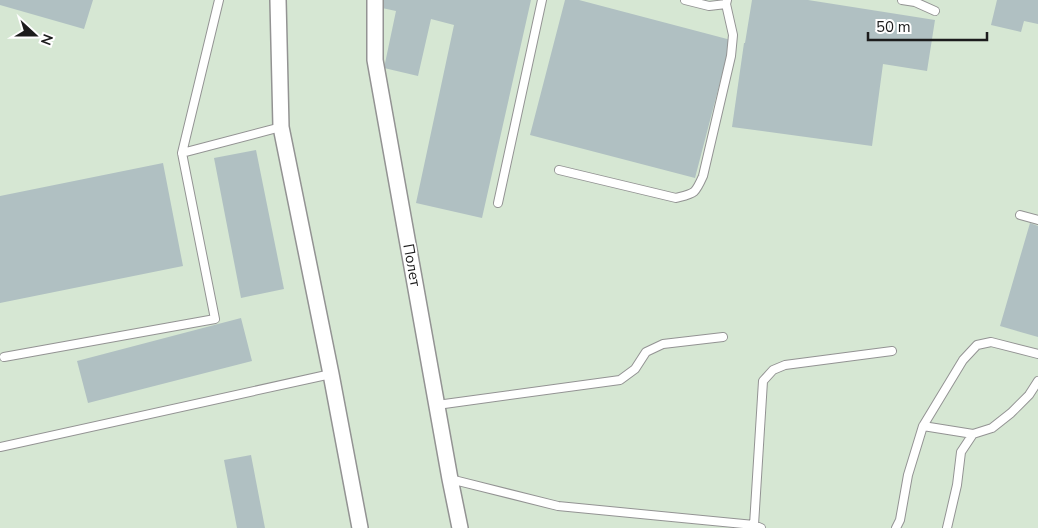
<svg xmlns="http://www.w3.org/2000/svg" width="1038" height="528" font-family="'Nunito Sans',sans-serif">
	<rect width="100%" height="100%" fill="#e1e9ee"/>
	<path fill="#d6e7d3" d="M0,0H1038V528H0Z"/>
	<path fill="#b0c0c2" d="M0,0H93L84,29L0,5Z
		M384,0H531L482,218L416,203L454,25L431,19L418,76L384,68L396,11L382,8Z
		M565,0H579L731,40L695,178L530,135Z
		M752,0H808L935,20L927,71L883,64L872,146L732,127L744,43H745Z
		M997,0H1038V24L1024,21L1021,32L991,25Z
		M256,150L284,289L241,298L214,158Z
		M163,163L183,266L0,303V196Z
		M1030,223L1038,226V337L1000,326Z
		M241,318L252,361L88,403L77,361Z
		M251,455L265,528H237L224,460Z"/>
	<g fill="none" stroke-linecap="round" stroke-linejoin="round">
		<g stroke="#939393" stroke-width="10">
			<path id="service" d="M685,0L709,6L726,4L727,0
				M902,0L915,2L935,11
				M182,153L219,0
				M559,170L676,198C695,193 695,194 703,176L731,56L733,35L726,4
				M498,203L542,0
				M1020,215L1038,220
				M4,357L215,319L182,153L281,127
				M437,405L620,380L635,369L646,352L663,344L723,337
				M923,426L973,434
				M0,447L331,374
				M450,479L558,506L754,525L761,528
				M754,525L763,381L773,370L785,365L892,351
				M896,528L900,520L908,475L923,426L963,360L977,345L991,342L1038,354
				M947,528L957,485L961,452L973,434L992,428L1011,413L1029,395L1038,381"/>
		</g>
		<g stroke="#939393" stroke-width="18">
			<path id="minor" d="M278,0L281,127L331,374L360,528
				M375,0V60L450,479L460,528"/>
		</g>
		<use href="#service" stroke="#fff" stroke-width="8"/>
		<use href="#minor" stroke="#fff" stroke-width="15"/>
	</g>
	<g text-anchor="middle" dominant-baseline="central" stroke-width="4" stroke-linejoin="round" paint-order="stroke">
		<g font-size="15" fill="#1c1c1c" stroke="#fff">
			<text transform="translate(412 265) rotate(80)">Полет</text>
		</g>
	</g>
	<g transform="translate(35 35) rotate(111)" stroke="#ffffff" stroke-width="4" paint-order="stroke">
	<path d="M0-4L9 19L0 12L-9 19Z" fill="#1c1c1c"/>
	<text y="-8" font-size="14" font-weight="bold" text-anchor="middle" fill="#1c1c1c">N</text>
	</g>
	<path d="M868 32v8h119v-8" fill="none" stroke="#1c1c1c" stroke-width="2.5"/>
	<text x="876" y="32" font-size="15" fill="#1c1c1c" stroke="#ffffff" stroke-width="4" paint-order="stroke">50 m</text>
</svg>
